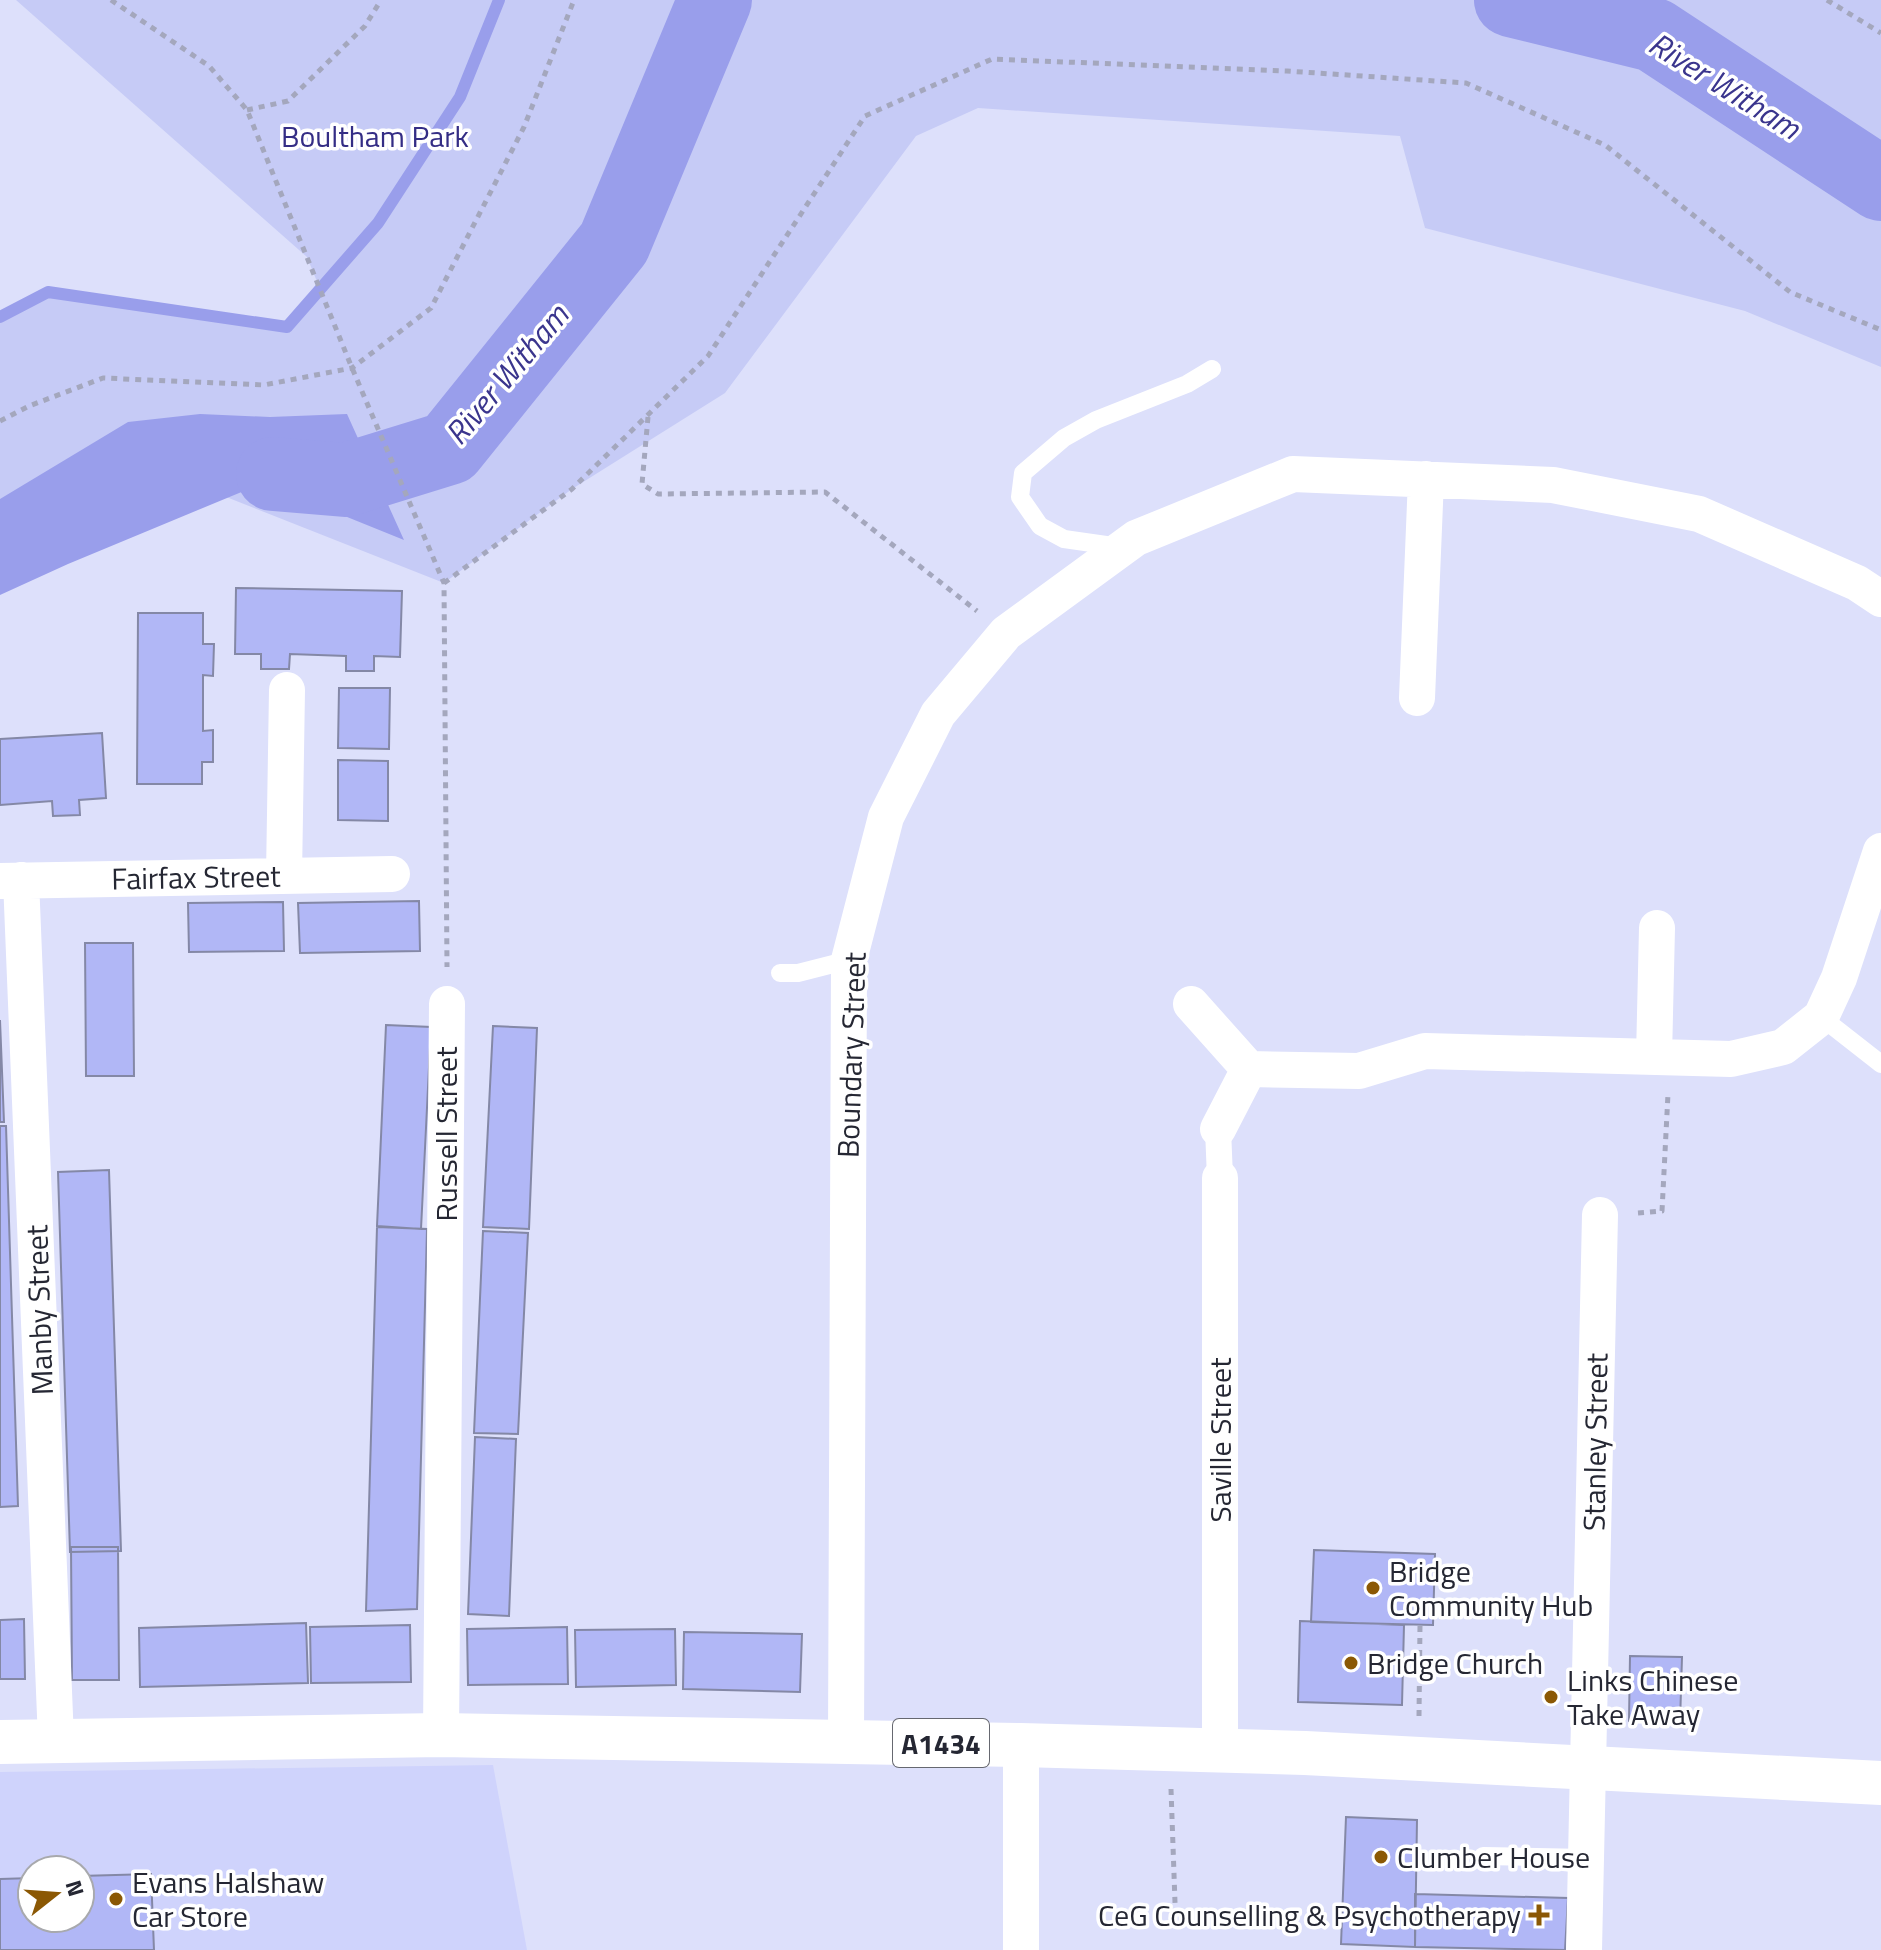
<svg xmlns="http://www.w3.org/2000/svg" width="1881" height="1950" font-family="'Titillium Web',sans-serif">
	<rect width="100%" height="100%" fill="#dde0fb"/>
	<path fill="#cfd3fc" fill-rule="evenodd" d="M493,1765L527,1950H0V1772ZM32,1870H80V1918H32Z"/>
	<path fill="#c6cbf6" d="M16,0H1881V367L1745,311L1425,228L1400,136L978,108L916,136L725,393L572,489L444,583L135,461L0,557V317L48,292L287,327L320,289L307,257Z"/>
	<path fill="#999eeb" d="M200,414L270,417L347,414L404,540L263,483L68,564L0,595V499L128,422Z"/>
	<g fill="none" stroke-linecap="round" stroke-linejoin="round">
		<path stroke="#999eeb" stroke-width="12" d="M0,317L48,292L287,327L378,223L460,97L499,0"/>
		<path stroke="#999eeb" stroke-width="74" d="M1511,0L1654,35L1881,184
			M273,474L345,480L449,448L614,243L715,0"/>
	</g>
	<path fill="#b1b7f6" stroke="#8488a6" stroke-width="2" d="M236,588L402,591L400,657L374,656V671H346V656L290,654L289,669H261V654H235Z
		M138,613H203V644H214L213,676L203,675V731L213,730V762H202V784H137Z
		M339,688H390L389,749L338,748Z
		M102,733L106,798L79,800L80,815L53,816L52,801L0,805V739Z
		M338,760L388,761V821L338,820Z
		M419,901L420,951L300,953L298,903Z
		M283,902L284,951L189,952L188,903Z
		M85,943H133L134,1076H86Z
		M0,1020L4,1122H0Z
		M386,1025L431,1027L421,1229L377,1226Z
		M493,1026L537,1028L529,1229L483,1227Z
		M0,1126H6L18,1506L0,1507Z
		M109,1170L121,1551L70,1552L58,1172Z
		M377,1227L427,1229L417,1609L366,1611Z
		M483,1231L528,1233L518,1434L474,1433Z
		M475,1437L516,1439L509,1616L468,1614Z
		M71,1547H118L119,1680H72Z
		M1314,1550L1435,1554L1433,1625L1311,1622Z
		M24,1619L25,1679H0V1620Z
		M1300,1621L1404,1625L1402,1705L1298,1702Z
		M306,1623L308,1683L140,1687L139,1628Z
		M410,1625L411,1682L311,1683L310,1627Z
		M567,1627L568,1684L468,1685L467,1629Z
		M675,1629L676,1685L576,1687L575,1630Z
		M684,1632L802,1634L800,1692L683,1689Z
		M1630,1656L1682,1657L1680,1723L1629,1721Z
		M1346,1817L1417,1820L1415,1947L1341,1944Z
		M151,1874L154,1950H0V1879L32,1878V1918H80V1876Z
		M1415,1894L1568,1898L1565,1950L1415,1947Z"/>
	<g fill="none" stroke-linecap="round" stroke-linejoin="round">
		<path stroke="#a4a7bd" stroke-width="5" stroke-dasharray="6 6" stroke-linecap="butt" d="M111,0L209,66L247,110L352,368L444,583L447,967
			M1827,0L1881,33
			M247,110L288,101L365,26L381,0
			M648,417L642,484L658,494L825,492L977,611
			M0,421L29,406L103,378L264,385L352,368L431,308L524,127L574,0
			M444,583L572,489L708,356L865,116L992,59L1287,71L1466,83L1605,145L1790,292L1881,330
			M1638,1213L1662,1211L1668,1094
			M1419,1716L1420,1625
			M1171,1789L1176,1931"/>
		<path stroke="#fff" stroke-width="18" d="M1120,547L1064,539L1040,526L1020,497L1023,473L1064,438L1096,420L1187,384L1212,369
			M780,973H798L849,960
			M1821,1017L1881,1064
			M1483,1856L1586,1858"/>
		<path stroke="#fff" stroke-width="26" d="M1218,1129L1220,1178"/>
		<path stroke="#fff" stroke-width="36" d="M1417,698L1426,479
			M284,876L287,690
			M21,880L56,1740
			M0,881L392,874
			M1191,1004L1249,1069L1359,1071L1425,1051L1731,1059L1783,1047L1821,1017L1839,978L1881,851
			M1654,1057L1657,928
			M1218,1129L1249,1069
			M1220,1178V1750
			M441,1735L447,1004
			M846,1742L849,960L886,817L938,714L1006,633L1136,538L1293,474L1553,485L1699,514L1857,583L1881,599
			M1021,1745V1950
			M1584,1950L1600,1215"/>
		<path stroke="#fff" stroke-width="44" d="M0,1742L441,1735L1021,1745L1305,1753L1881,1783"/>
	</g>
	<g fill="#8b5804" stroke="#fff" stroke-width="3">
		<circle cx="1373" cy="1588" r="8"/>
		<circle cx="1351" cy="1663" r="8"/>
		<circle cx="1551" cy="1697" r="8"/>
		<circle cx="1381" cy="1857" r="8"/>
		<circle cx="116" cy="1899" r="8"/>
		<path d="M1535 1903h8v8h8v8h-8v8h-8v-8h-8v-8h8z"/>
	</g>
	<g text-anchor="middle" dominant-baseline="central" stroke-width="7" stroke-linejoin="round" paint-order="stroke">
		<rect fill="#fff" stroke="#666870" stroke-width="2" x="893" y="1719" width="96" height="48" rx="6"/>
		<g font-size="28" font-weight="bold" fill="#252733">
			<text x="941" y="1743">A1434</text>
		</g>
		<g font-size="30" fill="#342d85" stroke="#fff">
			<text x="375" y="136">Boultham Park</text>
		</g>
		<g font-size="30" fill="#252733" stroke="#fff">
			<text transform="translate(196 877) rotate(-1)">Fairfax Street</text>
			<text transform="translate(851 1055) rotate(-88)">Boundary Street</text>
			<text transform="translate(446 1134) rotate(-90)">Russell Street</text>
			<text transform="translate(39 1310) rotate(-92)">Manby Street</text>
			<text transform="translate(1220 1440) rotate(-90)">Saville Street</text>
			<text transform="translate(1595 1442) rotate(-89)">Stanley Street</text>
		</g>
		<g font-size="30" fill="#252733" stroke="#fff" text-anchor="start">
			<text x="1389" y="1571">Bridge<tspan x="1389" dy="34">Community Hub</tspan></text>
			<text x="1367" y="1663">Bridge Church</text>
			<text x="1567" y="1680">Links Chinese<tspan x="1567" dy="34">Take Away</tspan></text>
			<text x="1397" y="1857">Clumber House</text>
			<text x="132" y="1882">Evans Halshaw<tspan x="132" dy="34">Car Store</tspan></text>
			<text x="1521" y="1915" text-anchor="end">CeG Counselling &amp; Psychotherapy</text>
		</g>
		<g font-size="32" font-style="italic" fill="#3a358d" stroke="#fff">
			<text transform="translate(1725 85) rotate(32)">River Witham</text>
			<text transform="translate(506 374) rotate(-50)">River Witham</text>
		</g>
	</g>
	<g transform="translate(56 1894) rotate(73)"><circle r="38" fill="#ffffff" stroke="#a8a9ad" stroke-width="2"/>
	<path d="M0-6L14 30L0 20L-14 30Z" fill="#8b5804"/>
	<text y="-12" font-size="22" font-weight="bold" text-anchor="middle" fill="#252733">N</text>
	</g>
</svg>
